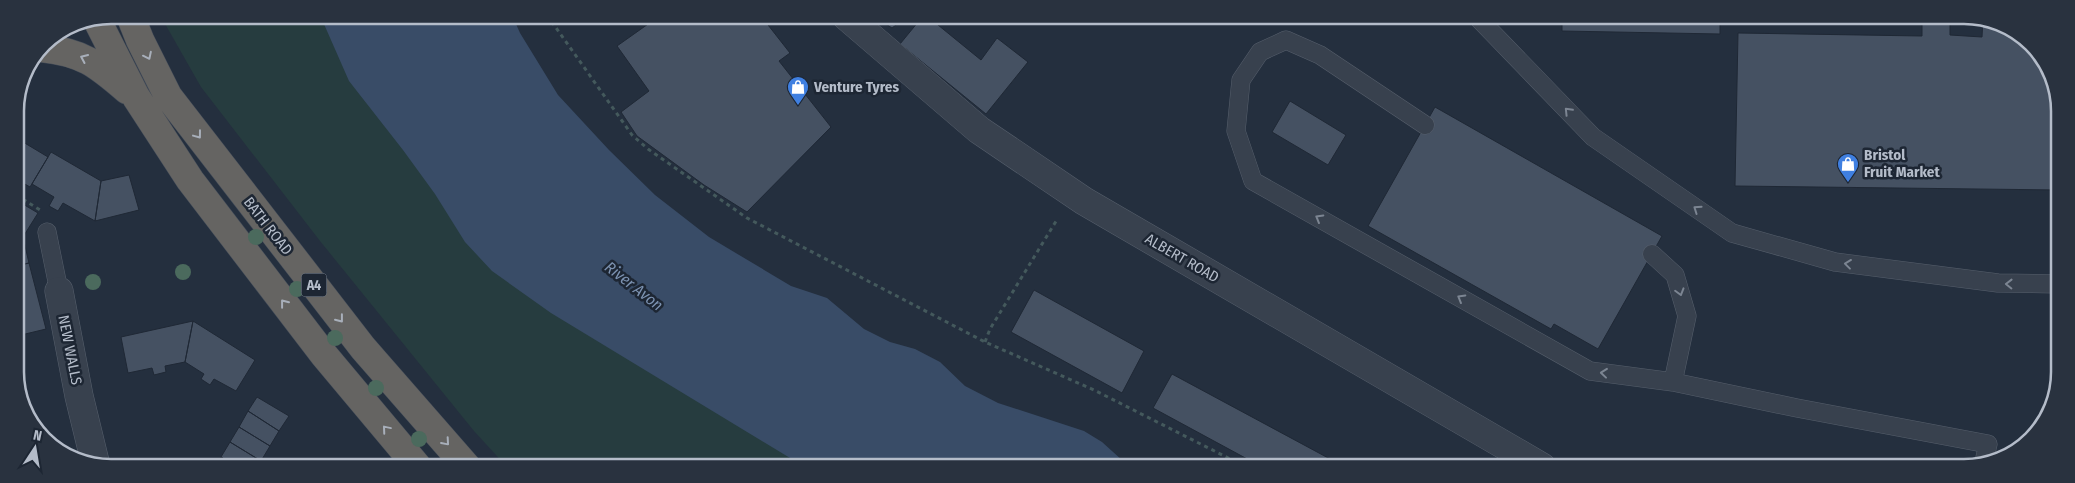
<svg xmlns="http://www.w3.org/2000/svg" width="2075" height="483" font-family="'Fira Sans Condensed',sans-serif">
	<rect width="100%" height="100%" fill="#242f3e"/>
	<path fill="#263c3f" d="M160,15H385L882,467H507L474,431L320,241L201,87Z"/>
	<path fill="#394c67" d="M320,15H512L520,33L558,95L609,150L655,195L709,237L791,286L827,298L864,329L890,342L915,349L940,362L965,386L998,403L1084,431L1102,442L1123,461L1138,467H805L551,313L492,271L465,242L435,194L403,150L349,81Z"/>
	<path fill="#455162" stroke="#1f2835" d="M657,16H761L790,53L779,61L831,127L747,212L704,185L637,136L621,112L649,91L617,46L658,17Z
		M873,16H908L892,28Z
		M923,16H927L981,60L997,38L1028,62L986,114L900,44Z
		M1562,16L1720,17V34L1562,31Z
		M1922,17H1950V35L1982,37L1983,17L2032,43L2058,92V190L1735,186L1738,33L1922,36Z
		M1290,101L1346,135L1328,165L1272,132Z
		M1435,107L1662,236L1598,349L1554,324L1551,329L1368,226Z
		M18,139L48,157L30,187L16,179L15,143Z
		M51,152L101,181L95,221L63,203L58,211L49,206L54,197L32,184Z
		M129,175L139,210L95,221L101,181Z
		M16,200L38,213L23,237L16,236Z
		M16,236L23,237L29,263L16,266Z
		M29,263L46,329L17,336L16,266Z
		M1034,290L1144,351L1122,393L1011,332Z
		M193,321L185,362L165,366L166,372L154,375L152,368L128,373L121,337Z
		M193,321L255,360L236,391L214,379L210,385L201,379L204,374L185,362Z
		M1172,374L1345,467H1262L1153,408Z
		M257,397L289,416L279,431L248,411Z
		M248,411L279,431L270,446L239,427Z
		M239,427L270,446L261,461L230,442Z
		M230,442L261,461L258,466H236L221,457Z
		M221,457L236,466H215Z"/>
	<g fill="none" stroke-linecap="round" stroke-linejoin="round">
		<g stroke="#565f6c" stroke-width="19">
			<path id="service" d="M1479,16L1480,20L1593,137L1732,233L1835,262L1998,283L2058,284
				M1425,125L1320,55L1286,40L1260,52L1241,80L1236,131L1253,181L1590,371L1673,382L1687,316L1675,275L1652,254
				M47,232L59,291
				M1673,382L1797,408L1988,444L1984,462"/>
		</g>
		<g stroke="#565f6c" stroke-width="29">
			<path id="minor" d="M59,291L79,396L96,466"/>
		</g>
		<g stroke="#565f6c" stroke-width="29">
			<path id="tertiary" d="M846,16L979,130L1084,201L1542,467"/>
		</g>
		<g stroke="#434c59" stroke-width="29">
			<path id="trunk" d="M130,15L140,40L168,96L363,348L467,467
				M96,18L136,97L190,180L324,355L417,466
				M41,48C82,52 97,64 127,90"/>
		</g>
		<path stroke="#44595c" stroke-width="3" stroke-dasharray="4 4" stroke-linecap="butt" d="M547,15L632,135L648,149L747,218L985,342L1094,390L1246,467
			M16,195L40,210
			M985,342L990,329L1058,218"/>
		<use href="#service" stroke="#38414e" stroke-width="18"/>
		<use href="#minor" stroke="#38414e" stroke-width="28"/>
		<use href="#tertiary" stroke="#38414e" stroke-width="28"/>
		<use href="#trunk" stroke="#656462" stroke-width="28"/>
	</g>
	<g fill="#4b6a5d">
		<circle cx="256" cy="237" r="8"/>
		<circle cx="183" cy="272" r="8"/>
		<circle cx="93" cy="282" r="8"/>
		<circle cx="297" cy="289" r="8"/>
		<circle cx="335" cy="338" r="8"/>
		<circle cx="376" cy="388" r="8"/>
		<circle cx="419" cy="439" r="8"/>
	</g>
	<defs><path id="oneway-chevron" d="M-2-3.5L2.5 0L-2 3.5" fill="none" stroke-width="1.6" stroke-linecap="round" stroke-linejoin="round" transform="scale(1.25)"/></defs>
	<g stroke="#a8afba">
		<use href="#oneway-chevron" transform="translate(148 56) rotate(64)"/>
		<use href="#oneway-chevron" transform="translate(84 58) rotate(-156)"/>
		<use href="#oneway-chevron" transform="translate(198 135) rotate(53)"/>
		<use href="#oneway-chevron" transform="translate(284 303) rotate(-128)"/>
		<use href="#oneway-chevron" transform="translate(340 319) rotate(52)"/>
		<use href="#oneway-chevron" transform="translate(386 429) rotate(-130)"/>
		<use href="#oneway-chevron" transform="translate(446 442) rotate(49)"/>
	</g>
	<g stroke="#7c8592">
		<use href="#oneway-chevron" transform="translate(1568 111) rotate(-134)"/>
		<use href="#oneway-chevron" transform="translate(1697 209) rotate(-145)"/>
		<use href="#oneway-chevron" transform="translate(1319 218) rotate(-150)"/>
		<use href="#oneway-chevron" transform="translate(1848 264) rotate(-173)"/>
		<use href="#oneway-chevron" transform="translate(2009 284) rotate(-179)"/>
		<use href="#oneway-chevron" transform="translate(1680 292) rotate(74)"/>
		<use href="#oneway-chevron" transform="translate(1461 298) rotate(-150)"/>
		<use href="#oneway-chevron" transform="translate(1604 373) rotate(-174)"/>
	</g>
	<defs>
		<g id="shop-pin" transform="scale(1.125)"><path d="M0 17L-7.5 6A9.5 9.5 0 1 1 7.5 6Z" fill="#3f7fe0" stroke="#1d2633"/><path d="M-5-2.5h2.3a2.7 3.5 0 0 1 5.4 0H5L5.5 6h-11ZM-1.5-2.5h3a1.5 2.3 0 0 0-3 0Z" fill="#fff"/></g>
	</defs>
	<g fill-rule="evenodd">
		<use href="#shop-pin" x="798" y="87"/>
		<use href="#shop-pin" x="1848" y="164"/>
	</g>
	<g text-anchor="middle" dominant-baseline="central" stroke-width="5" stroke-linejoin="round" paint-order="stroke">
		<rect fill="#1d2633" stroke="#878f9c" stroke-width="1" x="301.5" y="273.5" width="25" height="23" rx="4"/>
		<g font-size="14" font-weight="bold" fill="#b4bcc9">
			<text x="314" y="285">A4</text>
		</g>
		<g font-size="15" font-weight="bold" fill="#b4bcc9" stroke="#1d2633" text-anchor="start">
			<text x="814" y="87">Venture Tyres</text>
			<text x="1864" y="155">Bristol<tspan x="1864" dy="17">Fruit Market</tspan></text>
		</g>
		<g font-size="15" fill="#b4bcc9" stroke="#1d2633">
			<text transform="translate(268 226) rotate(52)">BATH ROAD</text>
			<text transform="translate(1182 258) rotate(30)">ALBERT ROAD</text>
			<text transform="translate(70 350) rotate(79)">NEW WALLS</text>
		</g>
		<g font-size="16" font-style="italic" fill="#7c92b1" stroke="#1d2633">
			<text transform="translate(634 286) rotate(38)">River Avon</text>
		</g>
	</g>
	<path d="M0 0H2075V483H0ZM111 24H1964A87 87 0 0 1 2051 111V372A87 87 0 0 1 1964 459H111A87 87 0 0 1 24 372V111A87 87 0 0 1 111 24Z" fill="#29323f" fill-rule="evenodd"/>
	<path fill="none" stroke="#b4bcc9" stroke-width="2.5" d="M111 24H1964A87 87 0 0 1 2051 111V372A87 87 0 0 1 1964 459H111A87 87 0 0 1 24 372V111A87 87 0 0 1 111 24Z"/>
	<g transform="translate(35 448) rotate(12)" stroke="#1d2633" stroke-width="4" paint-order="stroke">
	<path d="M0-4L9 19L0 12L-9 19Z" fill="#b4bcc9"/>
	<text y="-8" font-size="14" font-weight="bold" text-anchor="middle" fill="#b4bcc9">N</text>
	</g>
</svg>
